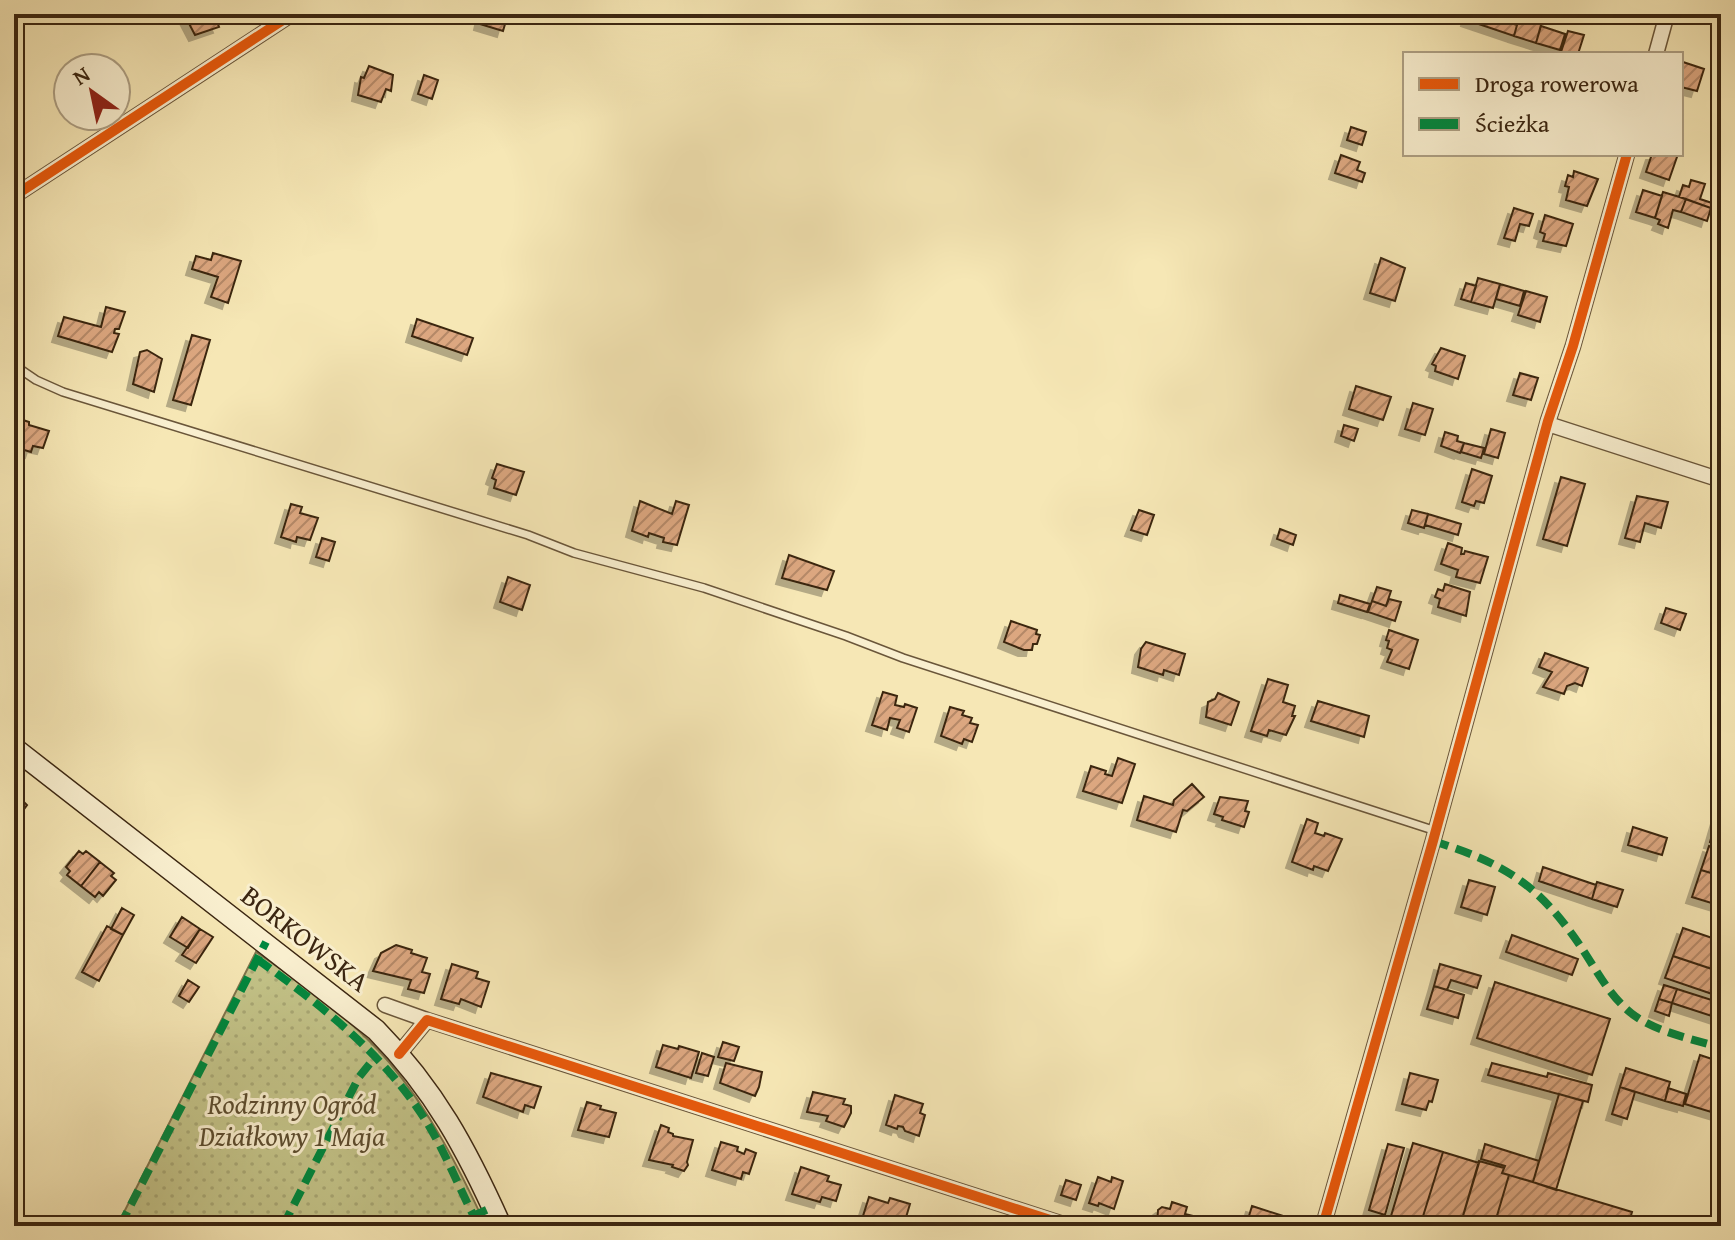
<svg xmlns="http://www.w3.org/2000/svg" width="1735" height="1240" font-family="'Gentium Book Plus',serif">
	<defs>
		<pattern id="garden-dots" width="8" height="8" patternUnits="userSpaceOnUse" patternTransform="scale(2)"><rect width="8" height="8" fill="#c3c388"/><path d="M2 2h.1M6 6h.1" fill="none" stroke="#a8a774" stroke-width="1.8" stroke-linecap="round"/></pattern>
		<pattern id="building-hatch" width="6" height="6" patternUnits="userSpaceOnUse" patternTransform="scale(2)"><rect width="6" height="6" fill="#dca780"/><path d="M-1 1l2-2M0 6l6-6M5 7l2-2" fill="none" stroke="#b48867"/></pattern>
		<filter id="shadow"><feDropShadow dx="-6" dy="6" stdDeviation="0" flood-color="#0004"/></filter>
	</defs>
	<rect width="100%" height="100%" fill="#f6e7b5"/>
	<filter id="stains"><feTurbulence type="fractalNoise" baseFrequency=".0025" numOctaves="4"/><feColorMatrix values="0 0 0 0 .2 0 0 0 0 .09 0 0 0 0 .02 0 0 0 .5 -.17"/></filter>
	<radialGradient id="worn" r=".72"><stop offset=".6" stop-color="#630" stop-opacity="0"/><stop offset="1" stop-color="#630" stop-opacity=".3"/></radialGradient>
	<path fill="url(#garden-dots)" stroke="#7f744c" stroke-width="2" d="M256,952C303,984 352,1019 389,1062C430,1111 459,1168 486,1226H117Z"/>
	<path fill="url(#building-hatch)" stroke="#3b2611" stroke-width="2" filter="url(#shadow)" d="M184,14H214L219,27L195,35Z
		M478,14H508L503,31L480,24L482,15Z
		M1469,14H1483L1517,25L1514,36L1467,20Z
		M1520,14H1544L1536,43L1514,36Z
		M1541,26L1565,34L1560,50L1536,43Z
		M1568,31L1584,35L1578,54L1561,52Z
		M1683,62L1704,69L1697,91L1681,87Z
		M369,66L393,75L391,91L386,89L381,102L358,95L361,77L364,78Z
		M424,75L438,80L432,99L418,94Z
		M1351,127L1366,132L1362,145L1347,140Z
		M1652,154H1678L1669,180L1646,172Z
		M1341,155L1360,162L1357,170L1365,173L1362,182L1335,173Z
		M1574,171L1598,179L1587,206L1566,200L1569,187L1565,186L1568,175L1573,177Z
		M1691,180L1705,184L1700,199L1715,204L1711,208L1679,197L1683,185L1689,187Z
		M1643,190L1662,196L1655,218L1636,212Z
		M1663,192L1686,199L1681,212L1673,210L1668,228L1658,224L1660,220L1655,218Z
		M1686,199L1711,208L1707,221L1681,212Z
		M1514,208L1533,214L1529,226L1520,224L1515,241L1504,238Z
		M1545,215L1573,224L1566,246L1543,241L1545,234L1540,232Z
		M213,253L241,261L228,303L211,297L218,277L192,269L196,256L211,260Z
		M1381,258L1405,268L1395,301L1370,293Z
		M1478,278L1500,284L1493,308L1471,302Z
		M1466,283L1476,286L1471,302L1461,299Z
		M1500,284L1524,291L1520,306L1496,299Z
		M1526,291L1547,297L1540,322L1518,315Z
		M106,307L125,312L119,329H115L114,333L119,334L112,352L58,336L64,317L101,327Z
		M417,319L473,338L467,355L412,336Z
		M192,335L210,340L191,405L173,400Z
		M1441,348L1465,356L1458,379L1435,371L1436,366L1432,364Z
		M147,350L162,359L154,392L133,384L140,352Z
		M1520,373L1538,378L1531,400L1513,395Z
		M1356,386L1391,397L1383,420L1349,409Z
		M1413,403L1433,409L1425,435L1405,429Z
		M20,419L29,422V425L49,431L43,448L33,446L31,452L14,447Z
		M1344,425L1358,429L1354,441L1341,436Z
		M1491,429L1505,433L1498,458L1484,454Z
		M1445,432L1458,436L1457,441L1464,443L1460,453L1441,446Z
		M1464,443L1484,448L1481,458L1461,452Z
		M497,464L524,472L516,495L494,488L496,480L492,478Z
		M1472,469L1492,476L1484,503L1476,501L1474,506L1462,502Z
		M1561,477L1585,484L1567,546L1543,539Z
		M1637,496L1668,502L1661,528L1645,523L1640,542L1625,538Z
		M640,501L672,514L676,501L689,505L677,545L663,542L664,538L649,533L648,537L632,531Z
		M291,504L302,507L300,513L318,518L310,540L297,537L296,542L281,537Z
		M1139,510L1154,515L1147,535L1131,530Z
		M1412,510L1428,514L1424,528L1408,523Z
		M1428,514L1461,524L1458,535L1425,525Z
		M1280,529L1296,535L1293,545L1277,539Z
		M322,538L335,542L329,561L316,557Z
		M1448,543L1462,548L1461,554H1464L1465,551L1488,557L1480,583L1456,577L1458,570L1441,564Z
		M789,555L834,571L827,590L782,578Z
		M508,577L530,585L522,610L500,602Z
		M1445,584L1470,592L1466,616L1438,607L1440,599L1435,597L1438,589L1443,591Z
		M1377,587L1391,591L1386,606L1372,601Z
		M1340,595L1370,604L1367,612L1338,603Z
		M1389,599L1401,602L1395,621L1368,612L1372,601L1386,606Z
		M1666,608L1686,614L1680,630L1661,623Z
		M1011,621L1037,630L1036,634L1040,635L1037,644H1033L1032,650H1024L1004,642Z
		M1389,630L1418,640L1409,669L1387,662L1392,650L1387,648L1389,641L1386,640Z
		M1146,642L1185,654L1179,675L1164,670L1163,675L1138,667L1141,649Z
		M1545,653L1588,668L1582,686L1575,683L1567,686L1564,694L1543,687L1552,672L1539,667Z
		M1268,679L1288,685L1283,702L1295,706L1292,716H1295L1286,735L1269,730L1267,736L1251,731Z
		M883,692L897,696L895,705L904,707L905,704L917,708L909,732L897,728L900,720L890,718L887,730L872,725Z
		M1218,693L1239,702L1231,725L1206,717L1208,702L1215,699Z
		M1318,701L1369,716L1364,737L1311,721Z
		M950,707L964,711L962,715L972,718L970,723L978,725L972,742L964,739L962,744L941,736Z
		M1118,758L1135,764L1122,803L1083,791L1091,766L1106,771L1105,774L1112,776Z
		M1192,784L1204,797L1187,811L1183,810L1176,832L1137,820L1144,796L1173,805L1174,800Z
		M14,792L27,805L14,823Z
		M1220,797L1248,801L1245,811L1249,812L1244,827L1222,820L1223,817L1214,814Z
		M1717,818L1721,820V845L1710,842Z
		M1307,819L1318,823L1315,833L1324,836L1325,833L1342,839L1328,871L1314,866L1313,870L1292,862Z
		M1633,827L1667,838L1662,855L1628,845Z
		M1709,846L1721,850V876L1701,870Z
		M79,851L83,854L86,851L100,862L81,886L67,875L70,871L66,867Z
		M100,862L114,873L111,876L116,880L103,896L99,892L95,897L81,886Z
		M1543,867L1596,885L1592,899L1539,881Z
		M1701,870L1721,876V906L1692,897Z
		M1469,880L1495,887L1487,915L1461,907Z
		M1597,882L1623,890L1617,907L1592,899Z
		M122,908L134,915L123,935L111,929Z
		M182,917L200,929L188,948L170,937Z
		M107,926L123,935L99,981L82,972Z
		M1683,928L1721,941V972L1673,956Z
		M200,929L213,937L196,963L182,955Z
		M1512,935L1578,959L1572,975L1506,952Z
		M396,945L412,950L411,953L427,958L422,972L430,974L424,993L408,989L411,980L373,971L381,953Z
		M1673,956L1721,972V997L1665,978Z
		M452,964L478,972L476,978L489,982L481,1007L461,999L459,1004L441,999Z
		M1440,964L1481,976L1477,988L1451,980L1447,990L1434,986Z
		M188,980L199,987L189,1002L179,996Z
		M1495,982L1610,1019L1592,1075L1477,1038Z
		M1664,985L1677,989L1672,1003L1659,999Z
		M1434,986L1464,995L1458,1018L1427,1009Z
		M1677,989L1721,1003V1019L1672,1003Z
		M1659,999L1672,1003L1669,1016L1655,1011Z
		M723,1042L739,1047L734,1061L718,1057Z
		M663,1045L678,1049L679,1046L699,1052L691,1078L656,1067Z
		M702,1053L714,1057L708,1076L696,1073Z
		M1700,1055L1721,1062V1115L1685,1104Z
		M726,1063L762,1072L759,1087L755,1096L720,1083Z
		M1492,1063L1547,1077L1548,1073L1592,1085L1588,1102L1488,1075Z
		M1626,1068L1670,1082L1665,1101L1620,1087Z
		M491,1073L541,1087L534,1108L525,1105L523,1112L483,1097Z
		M1410,1073L1438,1080L1432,1102L1429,1101L1426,1110L1402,1104Z
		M1620,1087L1635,1092L1627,1119L1612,1114Z
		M1668,1088L1686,1094L1683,1106L1665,1101Z
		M813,1092L845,1099L843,1104L851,1106V1113L844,1127L826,1121L828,1116L807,1112Z
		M1559,1094L1583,1101L1556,1190L1533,1182Z
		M895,1095L923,1104L920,1113L925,1115L919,1136L905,1131L903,1127L898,1126L897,1129L886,1125Z
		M587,1102L601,1106L600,1109L616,1113L609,1137L578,1130Z
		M661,1125L669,1128L668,1132L673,1134V1136L693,1140L687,1162L688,1165L684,1171L672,1167L673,1165L649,1160Z
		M721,1142L738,1147L737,1151L744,1154L746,1149L756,1153L749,1174L743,1172L741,1179L712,1170Z
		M1413,1143L1443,1152L1420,1226H1388Z
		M1388,1144L1404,1148L1385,1215L1369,1210Z
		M1485,1144L1539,1161L1533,1182L1502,1173L1505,1166L1481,1159Z
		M1443,1152L1479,1163L1460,1226H1420Z
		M1479,1161L1504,1168L1502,1173L1509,1175L1494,1226H1460Z
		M801,1167L829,1176L827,1181L841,1185L836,1201L822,1197L820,1202L792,1194Z
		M1509,1175L1632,1212L1628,1226H1494Z
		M1098,1177L1111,1182L1112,1177L1123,1181L1114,1209L1099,1203L1098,1206L1089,1203Z
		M1066,1180L1081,1185L1076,1200L1061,1195Z
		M869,1197L888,1203L890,1198L910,1204L904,1224L876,1226L877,1221L863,1216Z
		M1172,1202L1187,1207L1185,1214L1193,1216L1190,1226L1157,1225L1158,1210L1162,1207L1170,1209Z
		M1252,1206L1283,1216L1280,1226H1246Z"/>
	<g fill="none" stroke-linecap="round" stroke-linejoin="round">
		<g stroke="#6a563a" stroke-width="10">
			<path id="lane" d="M14,365L36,380L63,392L528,535L574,553L704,588L846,636L903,658L1436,831"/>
		</g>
		<g stroke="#6a563a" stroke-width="17">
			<path id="street" d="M1656,54L1667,14
				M14,196L292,14
				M1548,424L1721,480
				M385,1005L427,1020
				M399,1054L427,1020L1069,1226
				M1323,1226L1433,841L1548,421L1573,346L1627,154"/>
		</g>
		<g stroke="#3b2611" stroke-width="23">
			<path id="secondary" d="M14,748L376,1030C435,1090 467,1150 501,1226"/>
		</g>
		<use href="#lane" stroke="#f9efcf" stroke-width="7"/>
		<use href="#street" stroke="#f9efcf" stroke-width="14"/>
		<use href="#secondary" stroke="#f9efcf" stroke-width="20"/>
		<path stroke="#00873e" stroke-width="8" stroke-dasharray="16 8" stroke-linecap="butt" d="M1433,841C1503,863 1537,883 1579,944C1596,969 1610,998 1635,1016C1659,1033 1694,1039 1721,1048
			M257,959C321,1005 383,1053 426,1121C447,1155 460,1191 479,1226
			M120,1226L266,942
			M283,1226L359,1077L376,1056
			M450,1226L493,1207"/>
		<g stroke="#f9efcf" stroke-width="15">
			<path id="cycleway" d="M14,196L292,14
				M399,1054L427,1020L1069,1226
				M1323,1226L1433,841L1548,421L1573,346L1627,154"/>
		</g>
		<use href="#cycleway" stroke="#e8590c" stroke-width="10"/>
	</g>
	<g text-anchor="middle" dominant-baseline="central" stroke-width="6" stroke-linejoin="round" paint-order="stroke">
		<g font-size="28" fill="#3b2611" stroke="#f9efcf">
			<text transform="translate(306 938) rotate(38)">BORKOWSKA</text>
		</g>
		<g font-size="28" font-style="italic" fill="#5d4d2f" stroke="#f9efcf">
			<text x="292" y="1103">Rodzinny Ogród<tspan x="292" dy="32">Działkowy 1 Maja</tspan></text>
		</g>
	</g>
	<rect width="1735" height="1240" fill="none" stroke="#f6e7b5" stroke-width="48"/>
	<rect x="16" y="16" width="1703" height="1208" fill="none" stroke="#3b2611" stroke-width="4"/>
	<rect x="24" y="24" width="1687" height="1192" fill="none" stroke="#3b2611" stroke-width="2"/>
	<rect x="1403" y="52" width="280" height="104" fill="#f9efcf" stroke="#ad9f83" stroke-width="2"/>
	<rect x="1419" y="78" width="40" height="12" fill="#e8590c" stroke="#ad9f83" stroke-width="2"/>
	<text x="1475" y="92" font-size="24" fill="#3b2611">Droga rowerowa</text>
	<rect x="1419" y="118" width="40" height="12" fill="#00873e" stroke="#ad9f83" stroke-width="2"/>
	<text x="1475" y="132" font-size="24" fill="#3b2611">Ścieżka</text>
	<g transform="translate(92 92) rotate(327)"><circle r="38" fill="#f9efcf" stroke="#ad9f83" stroke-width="2"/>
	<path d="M0-6L14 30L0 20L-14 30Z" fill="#8f2418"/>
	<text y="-12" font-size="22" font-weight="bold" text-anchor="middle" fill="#3b2611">N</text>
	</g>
	<rect width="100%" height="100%" filter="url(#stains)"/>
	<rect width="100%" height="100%" fill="url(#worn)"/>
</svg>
